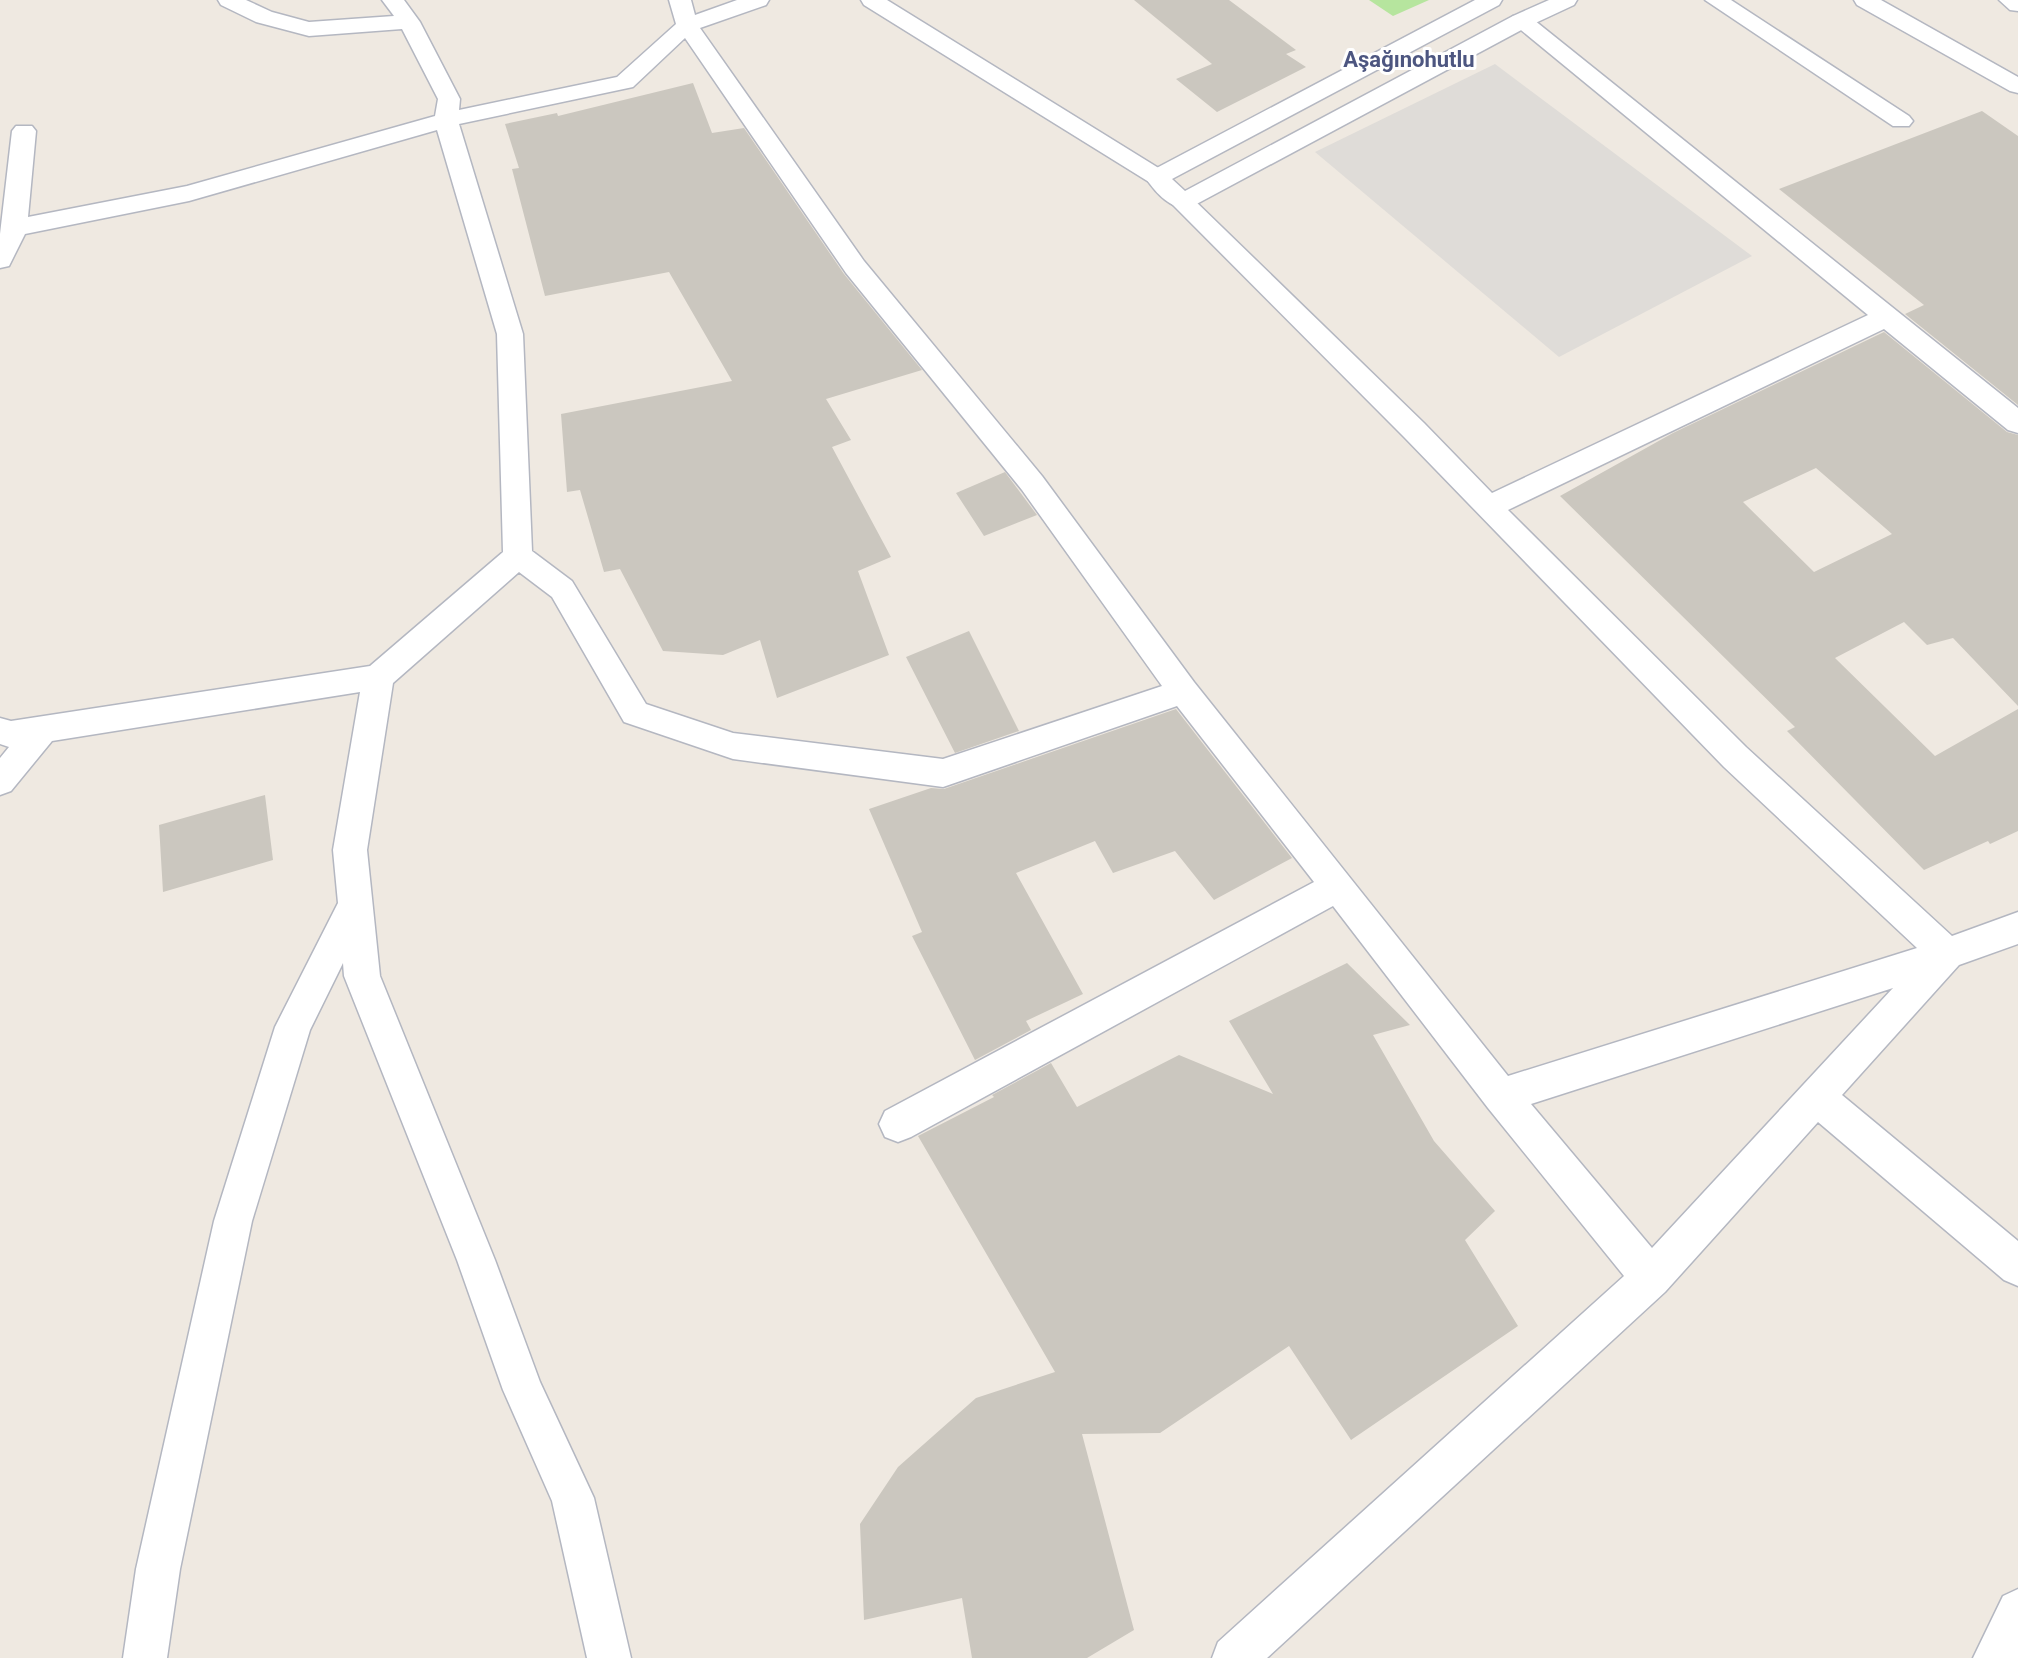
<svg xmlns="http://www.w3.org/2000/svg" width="2018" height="1658" font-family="Roboto,sans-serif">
	<rect width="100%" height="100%" fill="#efe9e1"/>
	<path fill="#b6e59e" d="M1369,0H1429L1393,16Z"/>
	<path fill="#dfdcd8" d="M1495,64L1752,256L1559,357L1315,152Z"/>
	<path fill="#cbc7bf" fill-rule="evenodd" d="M1134,0H1229L1296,50L1286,54L1306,67L1217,112L1176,79L1212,64Z
		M693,83L712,133L744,128L844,274L922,370L826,399L851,440L832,447L891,557L858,571L889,655L777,698L760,640L723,655L663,651L620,569L604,572L580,490L567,492L561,414L732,381L669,272L545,296L512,169L519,168L505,124L557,113L558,116Z
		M1982,111L2018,136V405L1905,314L1924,305L1779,189Z
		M1884,332L2007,432L2018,435V706L1953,638L1927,645L1904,622L1835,658L1935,756L2018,709V831L1990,844L1988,841L1924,870L1787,731L1795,727L1560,496L1673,433ZM1816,468L1892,534L1814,572L1743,502Z
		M1005,472L1037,515L984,536L956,493Z
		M969,631L1019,731L955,753L906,657Z
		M1176,709L1292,858L1214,900L1175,851L1113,873L1095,841L1016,873L1083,994L1026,1021L1031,1030L975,1060L912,936L922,932L869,809L931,788L944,789Z
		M265,795L273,860L163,892L159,825Z
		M1347,963L1410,1025L1373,1035L1434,1141L1495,1211L1465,1240L1518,1326L1351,1440L1289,1346L1160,1433L1082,1434L1134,1630L1087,1658H972L962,1598L864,1620L860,1524L898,1467L976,1398L1055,1372L918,1136L994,1097L992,1095L1051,1063L1077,1107L1179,1055L1273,1094L1229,1021Z"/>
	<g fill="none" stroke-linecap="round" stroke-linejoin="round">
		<g stroke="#b4b7c1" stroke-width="3">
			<path id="street" d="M218,0H246L272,12L309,22L394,16L382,0H404L420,22L460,99L459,110L617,77L676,24L669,0H691L695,15L737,0H769L766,5L700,28L864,261L1042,476L1194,682L1508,1076L1917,948L1724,767L1404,437L1170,202L1173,197L1182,194L1191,197L1424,423L1492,493L1868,315L1510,21L1513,16H1529L2018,408V433L2008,430L1884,329L1508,510L1746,747L1952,936L2018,912V944L1959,965L1842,1095L2018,1241V1286L2004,1280L1818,1122L1665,1292L1267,1658H1212L1218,1642L1624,1276L1488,1108L1333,906L911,1137L898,1142L885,1137L879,1124L885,1111L1314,882L1177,706L943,787L733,759L624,722L552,597L519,572L393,683L367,850L380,976L495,1260L540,1382L594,1498L631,1658H587L552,1501L503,1390L457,1260L344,976L343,963L310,1030L252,1221L180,1569L167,1658H123L136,1569L214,1221L275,1027L338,903L333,850L360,692L52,741L11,791L0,795V758L9,747L0,744V718L11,721L370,666L503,552L497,334L437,130L189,201L25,234L9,266L0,268V234L12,131L16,126H32L36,131L28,217L187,186L435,116L438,99L402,29L309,36L256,22L221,5ZM685,38L846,273L1022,490L1162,686L943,759L733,733L646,704L572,581L532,551L523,334L459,124L633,87ZM1893,988L1652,1248L1531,1104Z
				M861,0H887L1165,172L1169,177L1165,182L1157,185L1149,182L864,5Z
				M1705,0H1731L1909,116L1913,121L1909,126H1893Z
				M1854,0H1881L2018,77V93L2010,91L1857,5Z
				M1999,0H2018V11L2010,10Z
				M2018,1589V1658H1973L2003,1596Z"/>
		</g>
		<g stroke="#b4b7c1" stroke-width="3">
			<path id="secondary" d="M1475,0H1502L1499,5L1172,179L1185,191L1513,16L1549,0H1577L1574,5L1529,26L1191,207C1172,212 1155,192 1145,177L1149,172Z"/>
		</g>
		<use href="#street" fill="#fff" fill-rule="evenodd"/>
		<use href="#secondary" fill="#fff" fill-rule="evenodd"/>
	</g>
	<g text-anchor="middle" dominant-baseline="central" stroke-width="6" stroke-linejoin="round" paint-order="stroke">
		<g font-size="22" font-weight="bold" fill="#4d5680" stroke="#fff">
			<text x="1409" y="59">Aşağınohutlu</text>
		</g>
	</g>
</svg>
